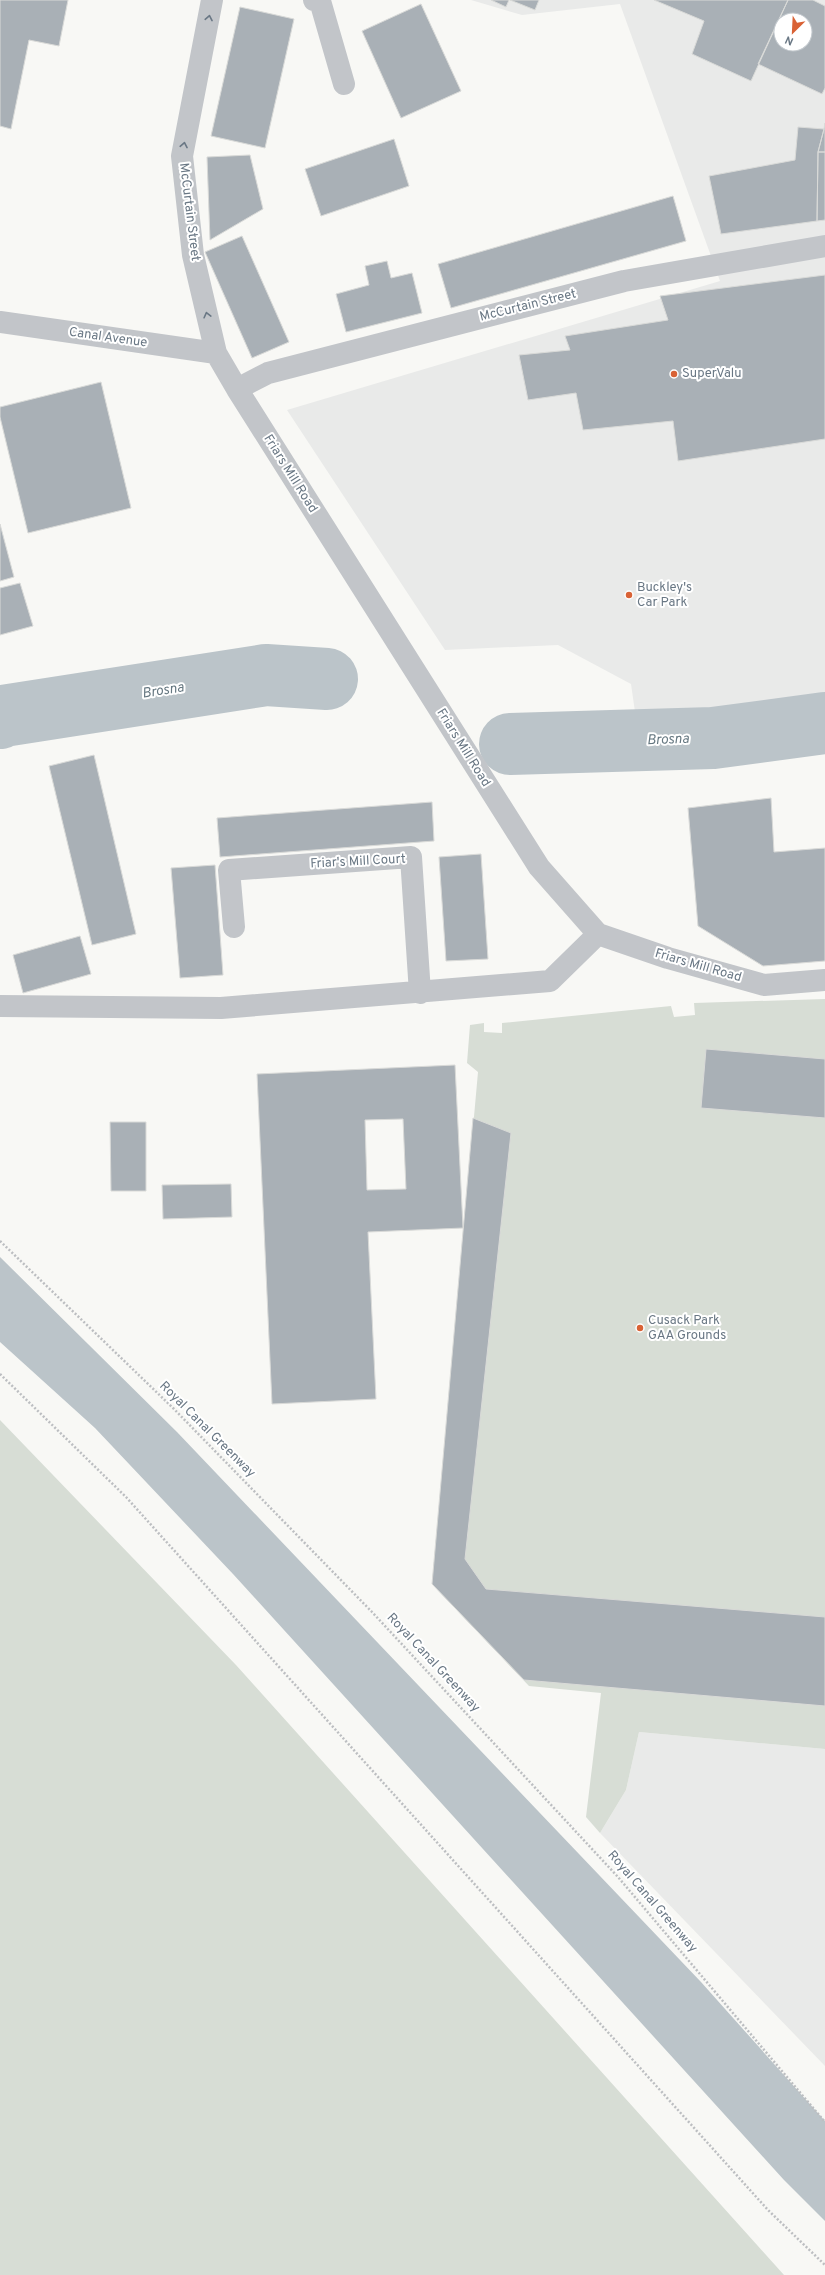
<svg xmlns="http://www.w3.org/2000/svg" width="825" height="2275" font-family="Overpass,sans-serif">
	<rect width="100%" height="100%" fill="#f8f8f5"/>
	<path fill="#e9eae9" fill-rule="evenodd" d="M471,0H825V710L638,733L631,684L558,645L445,650L287,410L720,281L620,4L522,15ZM781,20H805V44H781Z
		M639,1732L825,1749V2066L600,1833L626,1790Z"/>
	<path fill="#d7ddd5" d="M825,999V1749L639,1732L626,1790L600,1833L586,1817L601,1693L529,1686L432,1584L478,1072L467,1063L470,1025L484,1023V1032L502,1033V1023L671,1006L674,1017L695,1015L694,1003Z
		M0,1420L236,1665L784,2275H0Z"/>
	<path fill="#bbc4c9" d="M0,1257L177,1432L701,1982L825,2121V2221L784,2180L233,1574L95,1428L0,1342Z"/>
	<g fill="none" stroke-linecap="round" stroke-linejoin="round">
		<path stroke="#bbc4c9" stroke-width="62" d="M0,718L3,716L266,675L327,679
			M510,744L713,738L825,723"/>
	</g>
	<path fill="#a9b0b6" stroke="#d9dad8" fill-rule="evenodd" d="M0,0H68L59,46L29,40L11,129L0,126Z
		M491,0H509L506,7Z
		M510,0H539L535,10Z
		M654,0H788L751,81L692,54L704,21Z
		M788,0H813L825,6V88L822,94L758,64ZM781,20H805V44H781Z
		M421,4L461,91L401,118L362,31Z
		M240,7L294,19L265,148L211,136Z
		M825,123V152H818L824,129Z
		M798,127L824,129L818,152L817,221L721,234L709,176L795,160Z
		M394,139L409,186L321,216L305,169Z
		M818,152H825V220L817,221Z
		M250,155L263,209L210,240L207,157Z
		M673,196L686,241L451,308L438,264Z
		M242,236L289,342L252,358L205,252Z
		M387,261L391,278L412,273L422,313L346,332L336,294L369,285L365,266Z
		M825,275V439L678,461L673,421L583,430L576,393L528,400L519,355L570,350L565,336L668,320L660,296Z
		M101,382L131,508L28,533L0,417V407Z
		M0,524L14,577L0,581Z
		M20,583L33,626L0,635V588Z
		M94,755L136,934L92,945L49,766Z
		M771,798L774,852L825,848V961L763,966L698,926L688,808Z
		M432,802L434,841L220,857L217,818Z
		M481,854L488,959L446,961L439,857Z
		M215,865L223,975L180,978L171,868Z
		M80,936L91,974L23,993L13,955Z
		M706,1049L825,1059V1118L701,1108Z
		M455,1065L463,1228L368,1232L376,1399L272,1404L257,1074ZM403,1119L406,1189L367,1190L365,1120Z
		M473,1118L511,1133L465,1559L486,1589L825,1617V1706L524,1680L432,1584Z
		M110,1122H146V1191H111Z
		M231,1184L232,1217L163,1219L162,1185Z"/>
	<g fill="none" stroke-linecap="round" stroke-linejoin="round">
		<path stroke="#bcbec1" stroke-width="2.5" stroke-dasharray="2 2" stroke-linecap="butt" d="M0,1241L174,1409L372,1612L618,1877L825,2122
			M0,1374L126,1497L768,2210L825,2265"/>
		<path stroke="#c2c5c9" stroke-width="22" d="M212,0L182,156L193,255L216,353L237,389L539,867L598,934L668,958L764,985L825,980
			M314,0L320,1L344,84
			M0,322L216,353
			M237,389L268,373L624,281L825,246
			M234,927L229,870L411,857L420,993
			M0,1006L221,1008L550,981L598,934"/>
	</g>
	<defs><path id="oneway-chevron" d="M-2-3.5L2.5 0L-2 3.5" fill="none" stroke-width="1.6" stroke-linecap="round" stroke-linejoin="round"/></defs>
	<g stroke="#697784">
		<use href="#oneway-chevron" transform="translate(209 18) rotate(-79)"/>
		<use href="#oneway-chevron" transform="translate(184 145) rotate(-79)"/>
		<use href="#oneway-chevron" transform="translate(207 315) rotate(-104)"/>
	</g>
	<g fill="#d96235" stroke="#fff" stroke-width="1.5">
		<circle cx="674" cy="374" r="4"/>
		<circle cx="629" cy="595" r="4"/>
		<circle cx="640" cy="1328" r="4"/>
	</g>
	<g text-anchor="middle" dominant-baseline="central" stroke-width="4" stroke-linejoin="round" paint-order="stroke">
		<g font-size="13" fill="#697784" stroke="#fff">
			<text transform="translate(189 212) rotate(83)">McCurtain Street</text>
			<text transform="translate(528 306) rotate(-14)">McCurtain Street</text>
			<text transform="translate(108 338) rotate(8)">Canal Avenue</text>
			<text transform="translate(290 474) rotate(58)">Friars Mill Road</text>
			<text transform="translate(463 748) rotate(58)">Friars Mill Road</text>
			<text transform="translate(358 862) rotate(-3)">Friar's Mill Court</text>
			<text transform="translate(698 966) rotate(16)">Friars Mill Road</text>
			<text transform="translate(207 1430) rotate(45)">Royal Canal Greenway</text>
			<text transform="translate(433 1663) rotate(47)">Royal Canal Greenway</text>
			<text transform="translate(652 1902) rotate(49)">Royal Canal Greenway</text>
		</g>
		<g font-size="13" fill="#697784" stroke="#fff" text-anchor="start">
			<text x="682" y="374">SuperValu</text>
			<text x="637" y="588">Buckley's<tspan x="637" dy="15">Car Park</tspan></text>
			<text x="648" y="1321">Cusack Park<tspan x="648" dy="15">GAA Grounds</tspan></text>
		</g>
		<g font-size="14" font-style="italic" fill="#657780" stroke="#fff">
			<text transform="translate(163 691) rotate(-9)">Brosna</text>
			<text transform="translate(668 740) rotate(-2)">Brosna</text>
		</g>
	</g>
	<g transform="translate(793 32) rotate(204)"><circle r="19" fill="#ffffff" stroke="#c3c9ce"/>
	<path d="M0-3L7 15L0 10L-7 15Z" fill="#d96235"/>
	<text y="-6" font-size="11" font-weight="bold" text-anchor="middle" fill="#697784">N</text>
	</g>
</svg>
